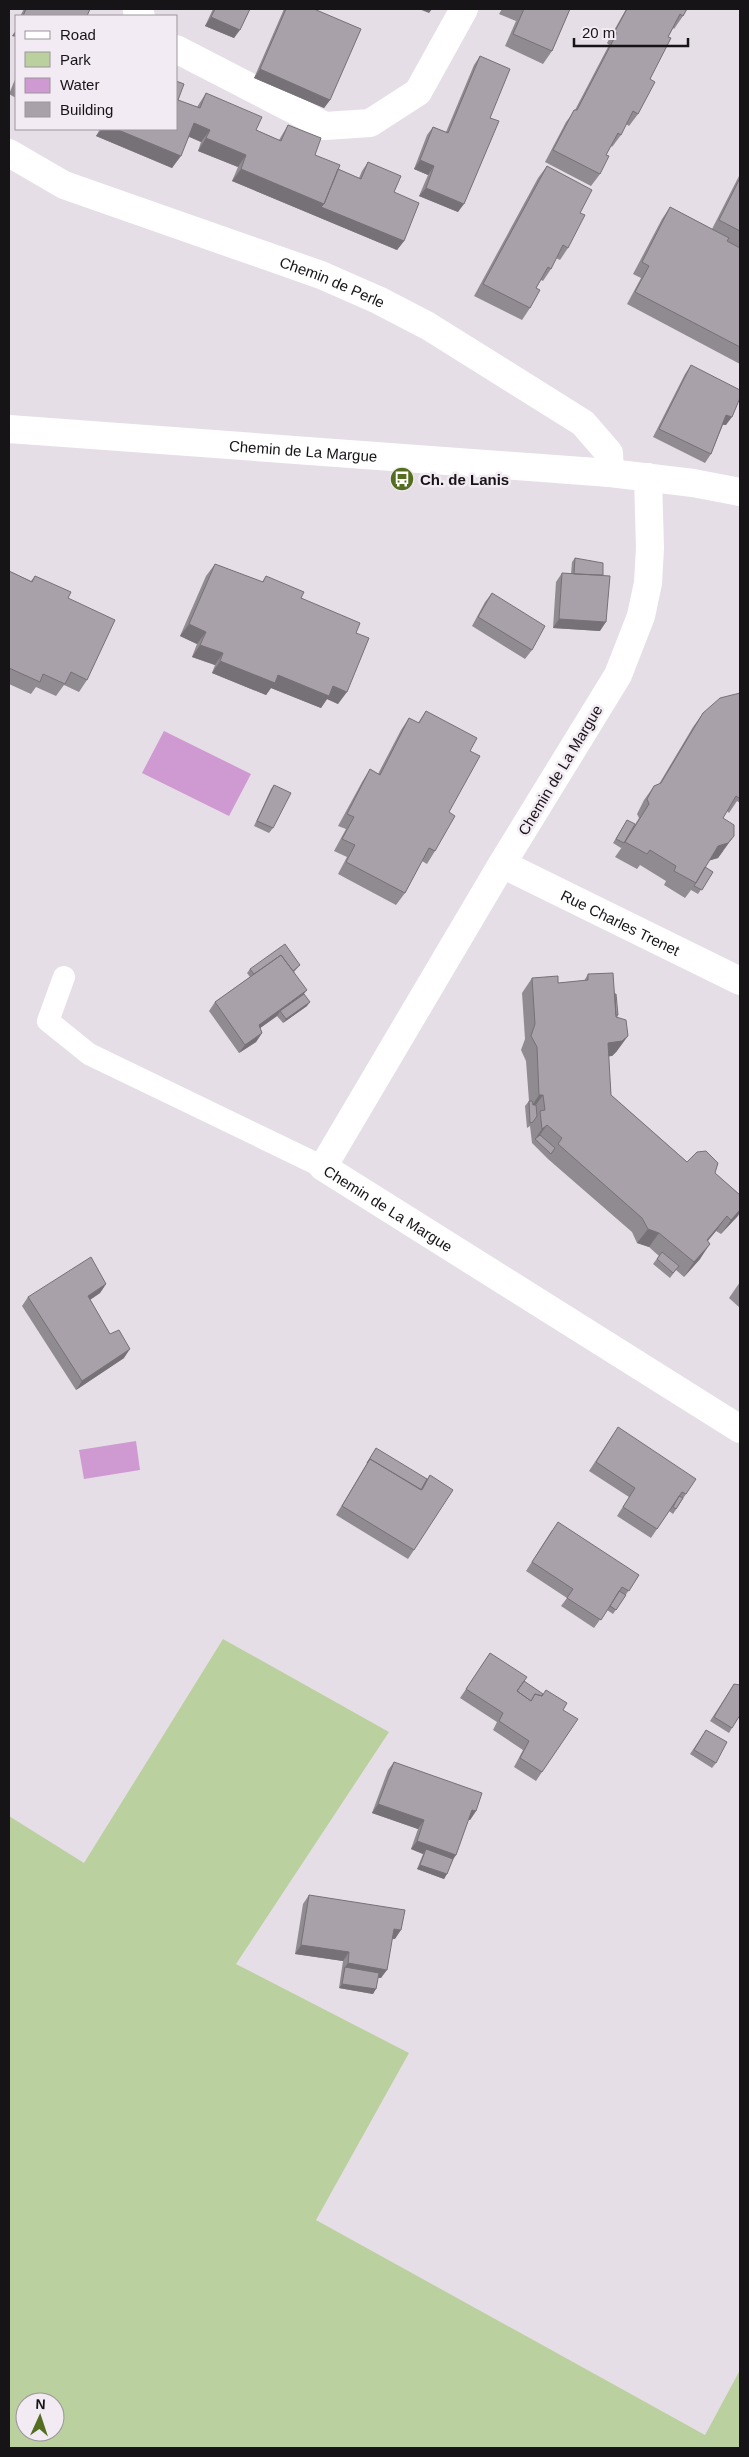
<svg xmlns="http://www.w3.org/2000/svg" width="749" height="2457" font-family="Arial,sans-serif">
	<rect width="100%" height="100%" fill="#e6dee6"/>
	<path fill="#bbd09f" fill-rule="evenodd" d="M223,1639L389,1732L236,1964L409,2053L316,2220L705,2435L740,2370V2448H9V1816L84,1863ZM25,2402H55V2432H25Z"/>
	<path fill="#cf99d1" d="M164,731L251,774L229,816L142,773Z
		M136,1441L140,1470L84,1479L79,1450Z"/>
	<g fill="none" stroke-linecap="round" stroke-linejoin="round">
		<path stroke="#fff" stroke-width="22" d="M64,977L48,1021L89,1054L323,1167"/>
		<g stroke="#fff" stroke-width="28">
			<path d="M138,9L137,11L141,16"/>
			<path d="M176,49L325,126L370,123L418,92L464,9"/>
			<path id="s1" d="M9,153L64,185L321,275L378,300L428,326L583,423L609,453L610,473"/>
			<path id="s2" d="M9,429L610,473L693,483L740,492"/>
			<path id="s3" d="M648,477L650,548L648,583L641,616L618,675L502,864L323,1167L740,1429"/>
			<path id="s4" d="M502,864L740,981"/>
		</g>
	</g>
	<path fill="#908a91" d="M24,9H90L87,16H20Z
		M213,9H250L234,38L205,26Z
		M284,9H314L330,100L324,108L254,78Z
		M502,9H570L552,51L543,64L505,46L516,21L499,14Z
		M626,9H687L683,16L674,29L673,28L668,37L650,79L638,114L629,126L626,124L621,135L612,147L611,146L606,155L600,174L591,186L545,162L566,122L575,110L609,45L607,43Z
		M480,56L490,118L458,212L419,196L428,175L414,169L427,135L433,127L446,132L474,65Z
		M16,77V98L9,94Z
		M206,93L256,130L279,140L288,125L315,155L338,169L359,178L362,171L368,162L394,192L404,241L397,250L232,181L238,167L198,151L201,142L189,137L172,168L96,136L100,129H176L178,100L197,107Z
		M547,166L580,213L568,248L560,260L556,258L551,269L543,281L541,280L536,288L530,308L522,320L474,296L538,178Z
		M740,174V364L627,304L641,278L633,274L662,219L670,207L712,229Z
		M691,365L726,425H723L711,454L705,463L653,437L685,374Z
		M575,558L600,631L553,628L556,582L562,573L571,574L572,562Z
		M215,564L262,582L266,576L301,598L356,633L338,704L327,699L321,708L271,688L266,695L212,673L215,665L192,657L197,644L180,636L206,576Z
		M9,571L31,581L35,576L68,598L87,680L79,692L64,685L56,696L36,687L31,694L9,684Z
		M492,593L532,650L525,659L472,626L485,602Z
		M740,693V803L737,801L729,813L727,811L723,818V851L718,858L710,860L705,867L713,872L698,894L691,890L685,898L664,885L666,881L640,865L637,869L615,857L622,847L621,848L613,843L627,820L631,831L639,818L637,814L644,800L654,786L659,784L693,727L703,713Z
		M426,711L470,751L435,851L427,864L422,861L405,893L396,905L338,874L347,857L334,851L346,829L338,826L362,782L370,769L378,774L401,730L409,718L418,723Z
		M274,785L273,828L269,833L254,826L271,789Z
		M300,965L294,972L304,994L307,1006L283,1023L277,1016L260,1028L262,1033L256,1042L239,1053L209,1011L215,1002L250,977L247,973L250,969Z
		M588,974L615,994L618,1015L617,1018V1051L612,1056H608L611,1095L687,1162L715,1173L740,1195V1212L721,1234L716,1231L708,1241L700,1259L684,1277L676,1270L670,1278L653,1264L659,1256L649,1247L637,1243L632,1232L548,1159V1158V1159L532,1143L530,1126L527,1128L525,1106L529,1101L526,1061L521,1050L525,1039L522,993L532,978L558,983L584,981Z
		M740,1282V1308L729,1298Z
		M106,1284L100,1293L90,1300L124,1358L76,1390L22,1306L28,1297Z
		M612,1436L686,1494L673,1514L669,1511L651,1538L617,1516L629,1497L589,1471Z
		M373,1453L427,1479L430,1475L414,1550L408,1559L336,1515Z
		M552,1530L639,1575L613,1614L607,1610L594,1628L561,1606L567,1598L526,1571Z
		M490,1653L521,1686L563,1710L542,1772L536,1781L514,1767L523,1750L493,1730L497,1722L460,1698Z
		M734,1684L732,1728L729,1733L710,1721Z
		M706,1730L716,1763L712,1768L690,1754Z
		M394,1762L476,1811L470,1820L468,1819L456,1855L453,1859L444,1879L417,1869L423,1854L411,1849L418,1829L372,1813L388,1770Z
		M309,1895L395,1939H392L381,1978H378L373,1994L339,1988L343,1961L295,1954L303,1904Z"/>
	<path fill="#767176" d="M419,9H432L429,13Z
		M211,17L240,30L234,38L205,26Z
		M16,30V37L12,36Z
		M260,69L330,100L324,108L254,78Z
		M194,123L210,130L201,142L186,135Z
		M102,129H116L181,156L172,168L96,136Z
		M206,138L246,155L238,167L198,151Z
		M420,160L434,166L428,175L414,169Z
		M241,169L324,204L404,241L397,250L232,181Z
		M426,188L464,204L458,212L419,196Z
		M726,415L732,417L726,425L720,424Z
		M559,619L606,622L600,631L553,628Z
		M189,624L206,632L197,644L180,636Z
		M200,645L223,653L215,665L192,657Z
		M220,661L278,675L333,686L347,692L338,704L327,699L321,708L271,688L266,695L212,673Z
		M734,836L718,858L708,861L718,846Z
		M307,990L300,999L280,1011L277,1016L252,1034L259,1025Z
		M310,1002L307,1006L283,1023L286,1019Z
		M262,1033L256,1042L239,1053L245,1045Z
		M628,1036L617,1051L612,1056L597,1058L608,1043Z
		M539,1095H543L533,1109L529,1110Z
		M547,1125L537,1139H535L542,1129Z
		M740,1210V1212L738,1216L721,1234L731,1220Z
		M727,1216L716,1231L696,1254L707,1240Z
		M648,1229L659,1233L649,1247L637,1243Z
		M710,1244L700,1259L684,1277L694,1262Z
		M106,1284L100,1293L82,1305L88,1296Z
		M130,1349L124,1358L76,1390L82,1381Z
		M378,1804L424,1820L418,1829L372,1813Z
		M472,1810L476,1811L470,1820L466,1819Z
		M417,1841L456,1855L450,1864L426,1849L423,1854L411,1849Z
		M420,1865L447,1874L444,1879L417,1869Z
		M394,1929L401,1930L395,1939L388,1938Z
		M301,1945L349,1952L343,1961L295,1954Z
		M348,1963L387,1970L381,1978L344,1972L345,1967Z
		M342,1984L376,1989L373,1994L339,1988Z"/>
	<path fill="#a8a1a9" stroke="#767176" d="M26,9H90L87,16H23Z
		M215,9H250L240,30L211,17Z
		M286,9H314L361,29L330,100L260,69Z
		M524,9H570L552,51L513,34Z
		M627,9H687L683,16L680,14L668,37L671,38L650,79L655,82L638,114L633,111L621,135L618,133L606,155L609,156L600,174L553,150L574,110H577L617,33L615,31Z
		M480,56L510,69L490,118L499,121L464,204L426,188L434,166L420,160L433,127L448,133Z
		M176,81L184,84L178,100L200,108L206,93L262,117L256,130L281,141L288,125L321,138L315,155L340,165L324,204L241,169L246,155L206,138L210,130L194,123L181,156L116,129H176Z
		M368,162L401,176L394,192L419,203L404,241L321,207L324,204L338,169L361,179Z
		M547,166L592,190L580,213L585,215L568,248L563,245L551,269L548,267L536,288L540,290L530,308L483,284Z
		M740,178V231L719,220Z
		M670,207L729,238L727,241L740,248V347L635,292L649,266L642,262Z
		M691,365L740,390V398L732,417L726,415L711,454L659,429Z
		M575,558L603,563V575L574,574Z
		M215,564L263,582L266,576L304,592L301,598L360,623L356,633L369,638L347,692L333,686L329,696L278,675L275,683L220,661L223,653L200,645L206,632L189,624Z
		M9,571L32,582L35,576L71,592L68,598L115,620L87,680L71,672L65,684L43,674L40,682L9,668Z
		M562,573L610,576L606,622L559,619Z
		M492,593L545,626L532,650L478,617Z
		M740,693V796L739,798L736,796L723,818L734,825V836L728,843L718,846L696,883L674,871L676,866L650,850L647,854L625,842L649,804L647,799L654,786L661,783L703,713L720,698Z
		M426,711L477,738L470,751L480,756L449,812L455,816L435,851L429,848L405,893L346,862L355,845L342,839L354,817L347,814L370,769L380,775L409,718L419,723Z
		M274,785L291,793L273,828L257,821Z
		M627,820L635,824L624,843L616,839Z
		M705,867L713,872L702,890L694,886Z
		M285,944L300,965L293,971L281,955L254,974L250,969Z
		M281,955L307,990L259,1025L262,1033L245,1045L215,1002Z
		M613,973L616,1017L626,1020L628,1036L622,1041L608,1043L611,1095L687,1162L697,1152L706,1151L718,1163L715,1173L740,1195V1210L731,1220L727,1216L707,1240L710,1244L694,1262L659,1233L648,1229L642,1218L558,1144L562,1138L547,1125L542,1129L540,1111L545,1110L543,1095H539L537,1047L531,1036L535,1024L532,978L558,976V983L588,980V974Z
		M304,994L310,1002L286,1019L280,1011Z
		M615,994H616L618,1015H616Z
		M529,1101H532L533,1105H536L537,1116L533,1122L530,1123Z
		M540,1135L555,1148L551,1154L535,1139Z
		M662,1252L679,1266L673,1273L657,1259Z
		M91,1257L106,1284L88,1296L110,1334L119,1330L130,1349L82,1381L28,1297Z
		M618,1427L696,1479L686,1494L682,1492L657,1529L623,1507L635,1488L596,1462Z
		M376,1448L427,1479L421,1490L370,1459L367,1463Z
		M370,1459L422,1490L430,1475L453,1490L414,1550L342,1506Z
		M679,1496L683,1498L676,1509L673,1507Z
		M558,1522L639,1575L629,1591L622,1587L601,1620L567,1598L573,1589L532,1562Z
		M619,1591L626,1595L616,1610L610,1606Z
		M490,1653L527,1677L517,1691L531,1701L535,1694L542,1696L546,1690L567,1703L563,1710L578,1719L542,1772L520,1758L529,1741L499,1721L503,1713L466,1689Z
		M524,1681L543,1694L542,1696L535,1694L531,1701L517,1691Z
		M734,1684L740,1685V1715L732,1728L714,1717Z
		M706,1730L727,1742L716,1763L694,1750Z
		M394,1762L482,1793L476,1811L472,1810L456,1855L417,1841L424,1820L378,1804Z
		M426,1849L453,1859L447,1874L420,1865Z
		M309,1895L405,1910L401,1930L394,1929L387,1970L348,1963L349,1952L301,1945Z
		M345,1967L379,1973L376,1989L342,1984Z"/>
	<defs>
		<g id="bus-disc" transform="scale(1.25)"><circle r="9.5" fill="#546e21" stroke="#f3ebf3"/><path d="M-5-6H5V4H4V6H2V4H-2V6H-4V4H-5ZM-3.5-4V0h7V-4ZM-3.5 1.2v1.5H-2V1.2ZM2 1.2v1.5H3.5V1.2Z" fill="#fff"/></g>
	</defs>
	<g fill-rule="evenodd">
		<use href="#bus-disc" x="402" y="479"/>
	</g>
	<g text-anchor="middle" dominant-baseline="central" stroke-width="5" stroke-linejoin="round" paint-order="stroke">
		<g font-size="15" fill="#171417" stroke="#f3ebf3">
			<text stroke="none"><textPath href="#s1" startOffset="349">Chemin de Perle</textPath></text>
			<text stroke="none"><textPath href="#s2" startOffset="295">Chemin de La Margue</textPath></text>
			<text transform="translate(560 770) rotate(-59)">Chemin de La Margue</text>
			<text stroke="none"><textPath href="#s4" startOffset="132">Rue Charles Trenet</textPath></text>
			<text stroke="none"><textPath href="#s3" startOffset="854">Chemin de La Margue</textPath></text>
		</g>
		<g font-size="15" font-weight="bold" fill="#171417" stroke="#f3ebf3" text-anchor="start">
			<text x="420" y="479">Ch. de Lanis</text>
		</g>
	</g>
	<rect width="749" height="2457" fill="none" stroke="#171417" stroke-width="20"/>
	<rect x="15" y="15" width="162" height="115" fill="#f3ebf3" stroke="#9b959b"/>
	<rect x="25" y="31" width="25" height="8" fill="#ffffff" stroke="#9b959b"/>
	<text x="60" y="40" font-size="15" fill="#171417">Road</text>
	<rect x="25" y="52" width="25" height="15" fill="#bbd09f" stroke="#9b959b"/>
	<text x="60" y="65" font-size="15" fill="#171417">Park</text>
	<rect x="25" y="78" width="25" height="15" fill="#cf99d1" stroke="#9b959b"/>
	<text x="60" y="90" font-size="15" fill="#171417">Water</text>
	<rect x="25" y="102" width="25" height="15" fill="#a8a1a9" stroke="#9b959b"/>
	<text x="60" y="115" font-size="15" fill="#171417">Building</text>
	<g transform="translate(40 2417) rotate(3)"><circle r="24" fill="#f3ebf3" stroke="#9b959b"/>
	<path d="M0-4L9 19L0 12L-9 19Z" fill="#546e21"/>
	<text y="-8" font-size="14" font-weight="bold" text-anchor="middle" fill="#171417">N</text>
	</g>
	<path d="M574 38v8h114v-8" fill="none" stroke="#171417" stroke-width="2.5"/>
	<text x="582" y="38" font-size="15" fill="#171417" stroke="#f3ebf3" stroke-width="4" paint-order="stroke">20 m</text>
</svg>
